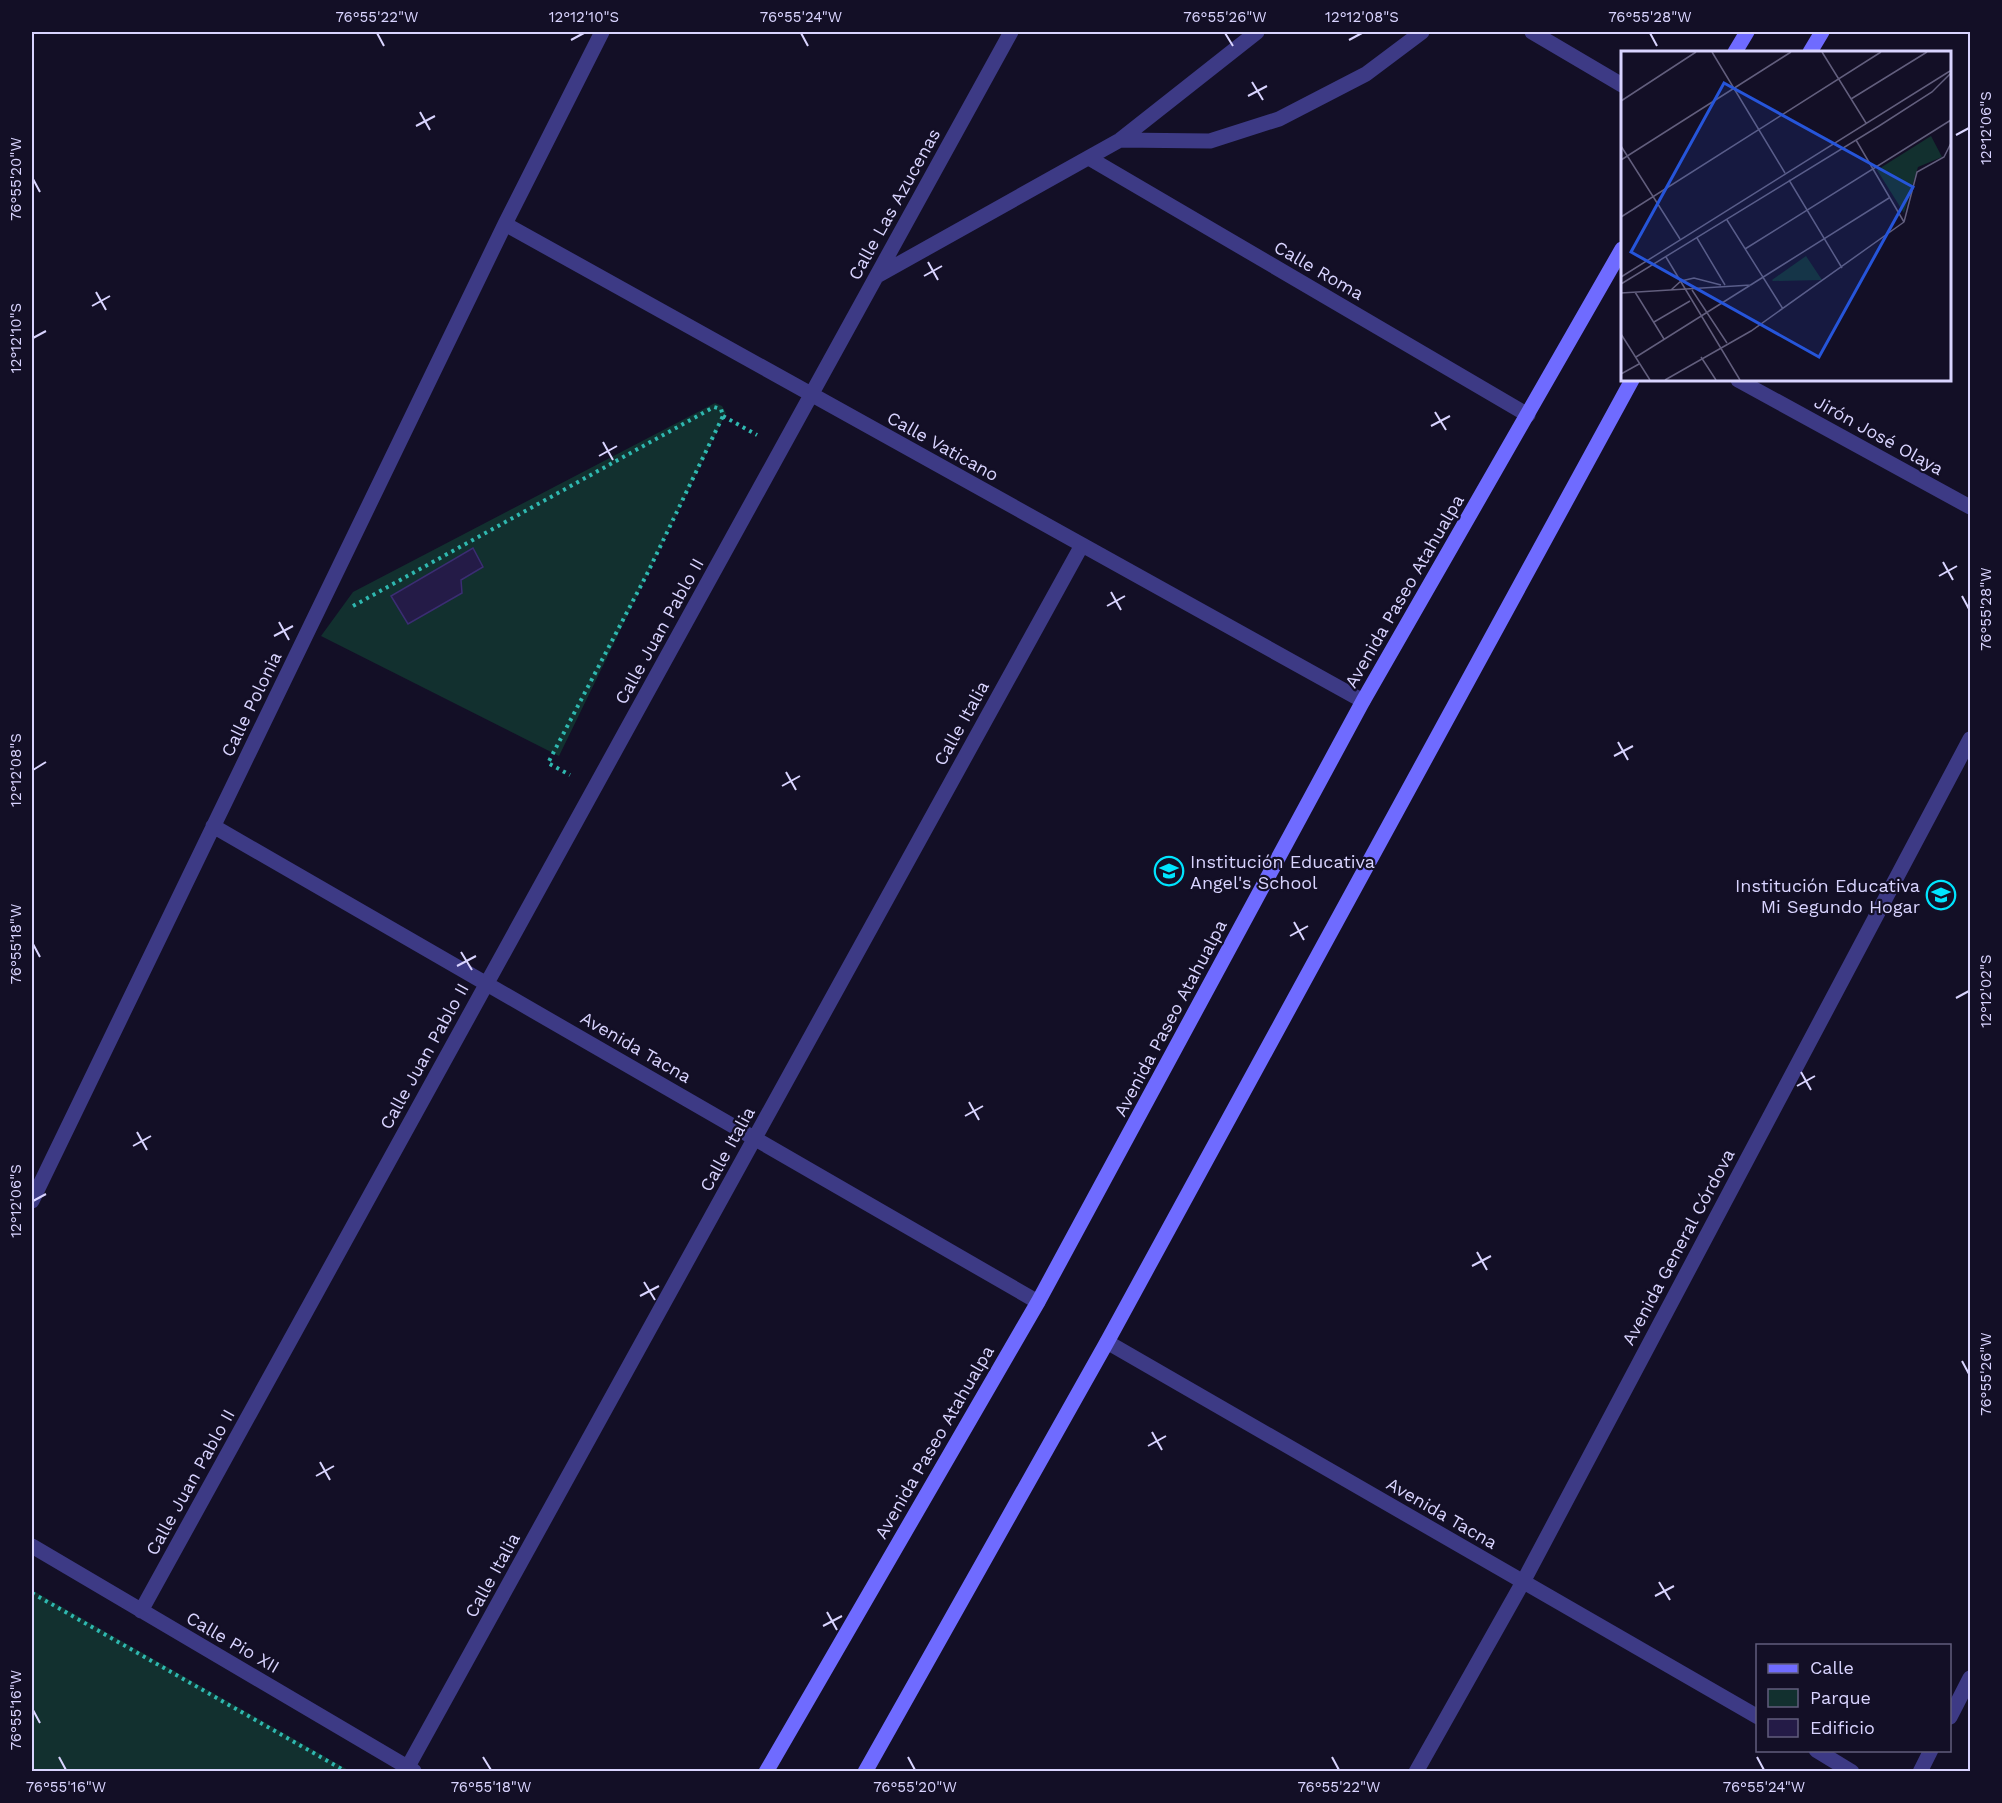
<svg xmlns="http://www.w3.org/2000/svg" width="2002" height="1803" font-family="'Work Sans',sans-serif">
	<rect width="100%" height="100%" fill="#130f26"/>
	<path fill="#12302f" d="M715,403L722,406L726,413L559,756L321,636L353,592Z
		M32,1590L350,1771H32Z"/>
	<path fill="#241b47" stroke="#3b2d73" stroke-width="1.5" d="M473,548L483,567L461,580L462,593L408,624L391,596Z"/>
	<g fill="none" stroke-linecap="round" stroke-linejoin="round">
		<path stroke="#2fb8b0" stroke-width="4" stroke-dasharray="3 4.5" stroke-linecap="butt" d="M723,416L757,435
			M353,606L714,407L721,409L723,416L646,576L548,763L570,775
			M32,1593L347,1772"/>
		<path stroke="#3d3a85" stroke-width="15" d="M1532,32L1622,85
			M1120,140L1210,141L1279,119L1366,74L1422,32
			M1089,158L1528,415
			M505,224L1363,701
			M877,276L1120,140L1257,32
			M1738,380L1970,507
			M213,826L1038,1302
			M32,1201L505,224L602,32
			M1107,1342L1758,1717
			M32,1546L414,1771
			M141,1611L1011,32
			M1950,1717L1970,1678
			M1816,1750L1852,1772
			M405,1772L1082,545
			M1416,1772L1523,1582L1970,739
			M1920,1772L1931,1750"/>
		<path stroke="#6f6bff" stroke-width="15" d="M1735,52L1747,32
			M1810,52L1822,32
			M766,1772L1038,1302L1363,701L1622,249
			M865,1772L1107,1342L1632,380"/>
	</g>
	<path fill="none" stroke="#d9d4ff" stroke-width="2" d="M377,33L384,46M801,33L808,46M1225,33L1233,46M1650,33L1657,46M571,40L584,33M1349,40L1362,33M1252,82L1263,100M1248,96L1267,86M420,112L430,130M416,126L435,116M1956,135L1969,128M33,179L40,192M928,262L938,280M924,276L942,266M96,292L106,310M92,306L110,296M33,338L46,331M1435,412L1446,430M1431,426L1450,416M603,442L613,460M599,456L617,446M1943,562L1953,580M1939,576L1957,566M1111,592L1121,610M1962,596L1969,609M1107,606L1125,596M279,622L289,640M274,636L293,626M1618,742L1628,760M1614,756L1633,746M33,770L46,762M786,772L796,790M782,786L800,776M1294,922L1304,940M1290,936L1308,926M33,944L40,957M461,952L472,970M457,966L476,956M1956,998L1969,991M1801,1072L1811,1090M1797,1086L1815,1076M969,1102L979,1120M965,1116L983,1106M137,1132L147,1150M133,1146L151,1136M33,1201L46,1194M1477,1252L1487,1270M1472,1266L1491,1256M644,1282L655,1300M640,1296L659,1286M1962,1361L1969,1374M1152,1432L1162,1450M1148,1446L1166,1436M320,1462L330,1480M316,1476L334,1466M1659,1582L1670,1600M1655,1596L1674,1586M827,1612L837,1630M823,1626L842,1616M33,1710L40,1723M59,1757L66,1770M483,1757L491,1770M908,1757L915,1770M1332,1757L1339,1770M1757,1757L1764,1770"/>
	<defs>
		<g id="school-ring" transform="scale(1.5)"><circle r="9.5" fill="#130f26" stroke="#00e5ff" stroke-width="1.5"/><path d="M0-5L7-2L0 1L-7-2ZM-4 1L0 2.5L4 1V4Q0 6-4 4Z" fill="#00e5ff"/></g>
	</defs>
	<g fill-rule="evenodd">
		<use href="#school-ring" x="1169" y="871"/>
		<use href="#school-ring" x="1941" y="895"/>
	</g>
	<g text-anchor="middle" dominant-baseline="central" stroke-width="4.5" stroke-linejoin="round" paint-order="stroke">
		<g font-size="18" fill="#d9d4ff" stroke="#130f26">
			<text transform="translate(894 204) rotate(-61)">Calle Las Azucenas</text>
			<text transform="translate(1319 270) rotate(30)">Calle Roma</text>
			<text transform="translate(1879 435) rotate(29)">Jirón José Olaya</text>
			<text transform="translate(943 446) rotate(29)">Calle Vaticano</text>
			<text transform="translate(1404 591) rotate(-60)">Avenida Paseo Atahualpa</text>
			<text transform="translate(659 631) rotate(-61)">Calle Juan Pablo II</text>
			<text transform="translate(251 704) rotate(-64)">Calle Polonia</text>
			<text transform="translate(961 723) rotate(-61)">Calle Italia</text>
			<text transform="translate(1170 1018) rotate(-62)">Avenida Paseo Atahualpa</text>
			<text transform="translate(636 1047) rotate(30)">Avenida Tacna</text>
			<text transform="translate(424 1056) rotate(-61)">Calle Juan Pablo II</text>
			<text transform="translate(727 1149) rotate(-61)">Calle Italia</text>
			<text transform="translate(1678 1247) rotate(-62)">Avenida General Córdova</text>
			<text transform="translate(934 1442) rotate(-60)">Avenida Paseo Atahualpa</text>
			<text transform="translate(190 1482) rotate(-61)">Calle Juan Pablo II</text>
			<text transform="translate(1442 1513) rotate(30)">Avenida Tacna</text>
			<text transform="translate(492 1575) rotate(-61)">Calle Italia</text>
			<text transform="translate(233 1642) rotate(30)">Calle Pio XII</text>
		</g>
		<g font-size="18" fill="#d9d4ff" stroke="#130f26" text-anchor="start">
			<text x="1190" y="861">Institución Educativa<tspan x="1190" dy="21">Angel's School</tspan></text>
			<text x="1920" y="885" text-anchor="end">Institución Educativa<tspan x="1920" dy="21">Mi Segundo Hogar</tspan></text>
		</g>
	</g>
	<g transform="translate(1621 51)">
		<rect width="330" height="330" fill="#130f26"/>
		<path d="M310,85L321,106L297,116L283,162L256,119ZM185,205L201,229L152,230L151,229Z" fill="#12302f"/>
		<path fill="none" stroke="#625e7d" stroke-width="1.5" d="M91,1L164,122M201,1L245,72M230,48L306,1M0,50L75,1M235,89L283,171M0,95L59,188M0,109L170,1M168,129L221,217M0,166L260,1M106,169L162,258M283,171L296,121L323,106L330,92M76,187L104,234M124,198L330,69M45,206L119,329M0,226L329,20M0,233L258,75L311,41L330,22M50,239L60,230L73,227L100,234M71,239L106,292M14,241L43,288M0,242L130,234M33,271L69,250M0,283L29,329M15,306L268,147M80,306L95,329M0,323L18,313M44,329L130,280L283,171"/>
		<path fill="#2655da" fill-opacity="0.15" stroke="#2655da" stroke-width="3" d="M103,32L292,136L198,306L10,201Z"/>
		<rect width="330" height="330" fill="none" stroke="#d9d4ff" stroke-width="3"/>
	</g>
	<rect width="2002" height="1803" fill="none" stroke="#130f26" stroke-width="66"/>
	<rect x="1756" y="1644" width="195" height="108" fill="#130f26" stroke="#625e7d" stroke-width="1.5"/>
	<rect x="1768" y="1664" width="30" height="9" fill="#6f6bff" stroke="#625e7d" stroke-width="1.5"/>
	<text x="1810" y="1674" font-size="18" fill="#d9d4ff">Calle</text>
	<rect x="1768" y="1689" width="30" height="18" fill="#12302f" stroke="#625e7d" stroke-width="1.5"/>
	<text x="1810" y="1704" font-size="18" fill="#d9d4ff">Parque</text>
	<rect x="1768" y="1719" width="30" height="18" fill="#241b47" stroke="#625e7d" stroke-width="1.5"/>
	<text x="1810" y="1734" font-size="18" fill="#d9d4ff">Edificio</text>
	<rect x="33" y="33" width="1936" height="1737" fill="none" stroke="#d9d4ff" stroke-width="2"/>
	<g font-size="15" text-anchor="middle" fill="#d9d4ff">
		<text x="377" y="22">76°55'22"W</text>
		<text x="584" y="22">12°12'10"S</text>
		<text x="801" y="22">76°55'24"W</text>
		<text x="1225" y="22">76°55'26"W</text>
		<text x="1362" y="22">12°12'08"S</text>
		<text x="1650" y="22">76°55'28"W</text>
		<text transform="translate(1986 128) rotate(-90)" y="5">12°12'06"S</text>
		<text transform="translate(16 179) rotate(-90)" y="5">76°55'20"W</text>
		<text transform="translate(16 338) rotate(-90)" y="5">12°12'10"S</text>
		<text transform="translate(1986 609) rotate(-90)" y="5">76°55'28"W</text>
		<text transform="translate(16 770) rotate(-90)" y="5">12°12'08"S</text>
		<text transform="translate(16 944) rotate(-90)" y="5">76°55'18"W</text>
		<text transform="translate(1986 991) rotate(-90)" y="5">12°12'02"S</text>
		<text transform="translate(16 1201) rotate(-90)" y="5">12°12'06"S</text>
		<text transform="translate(1986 1374) rotate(-90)" y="5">76°55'26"W</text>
		<text transform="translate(16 1710) rotate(-90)" y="5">76°55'16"W</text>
		<text x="66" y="1792">76°55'16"W</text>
		<text x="491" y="1792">76°55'18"W</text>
		<text x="915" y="1792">76°55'20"W</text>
		<text x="1339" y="1792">76°55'22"W</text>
		<text x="1764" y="1792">76°55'24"W</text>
	</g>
</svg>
